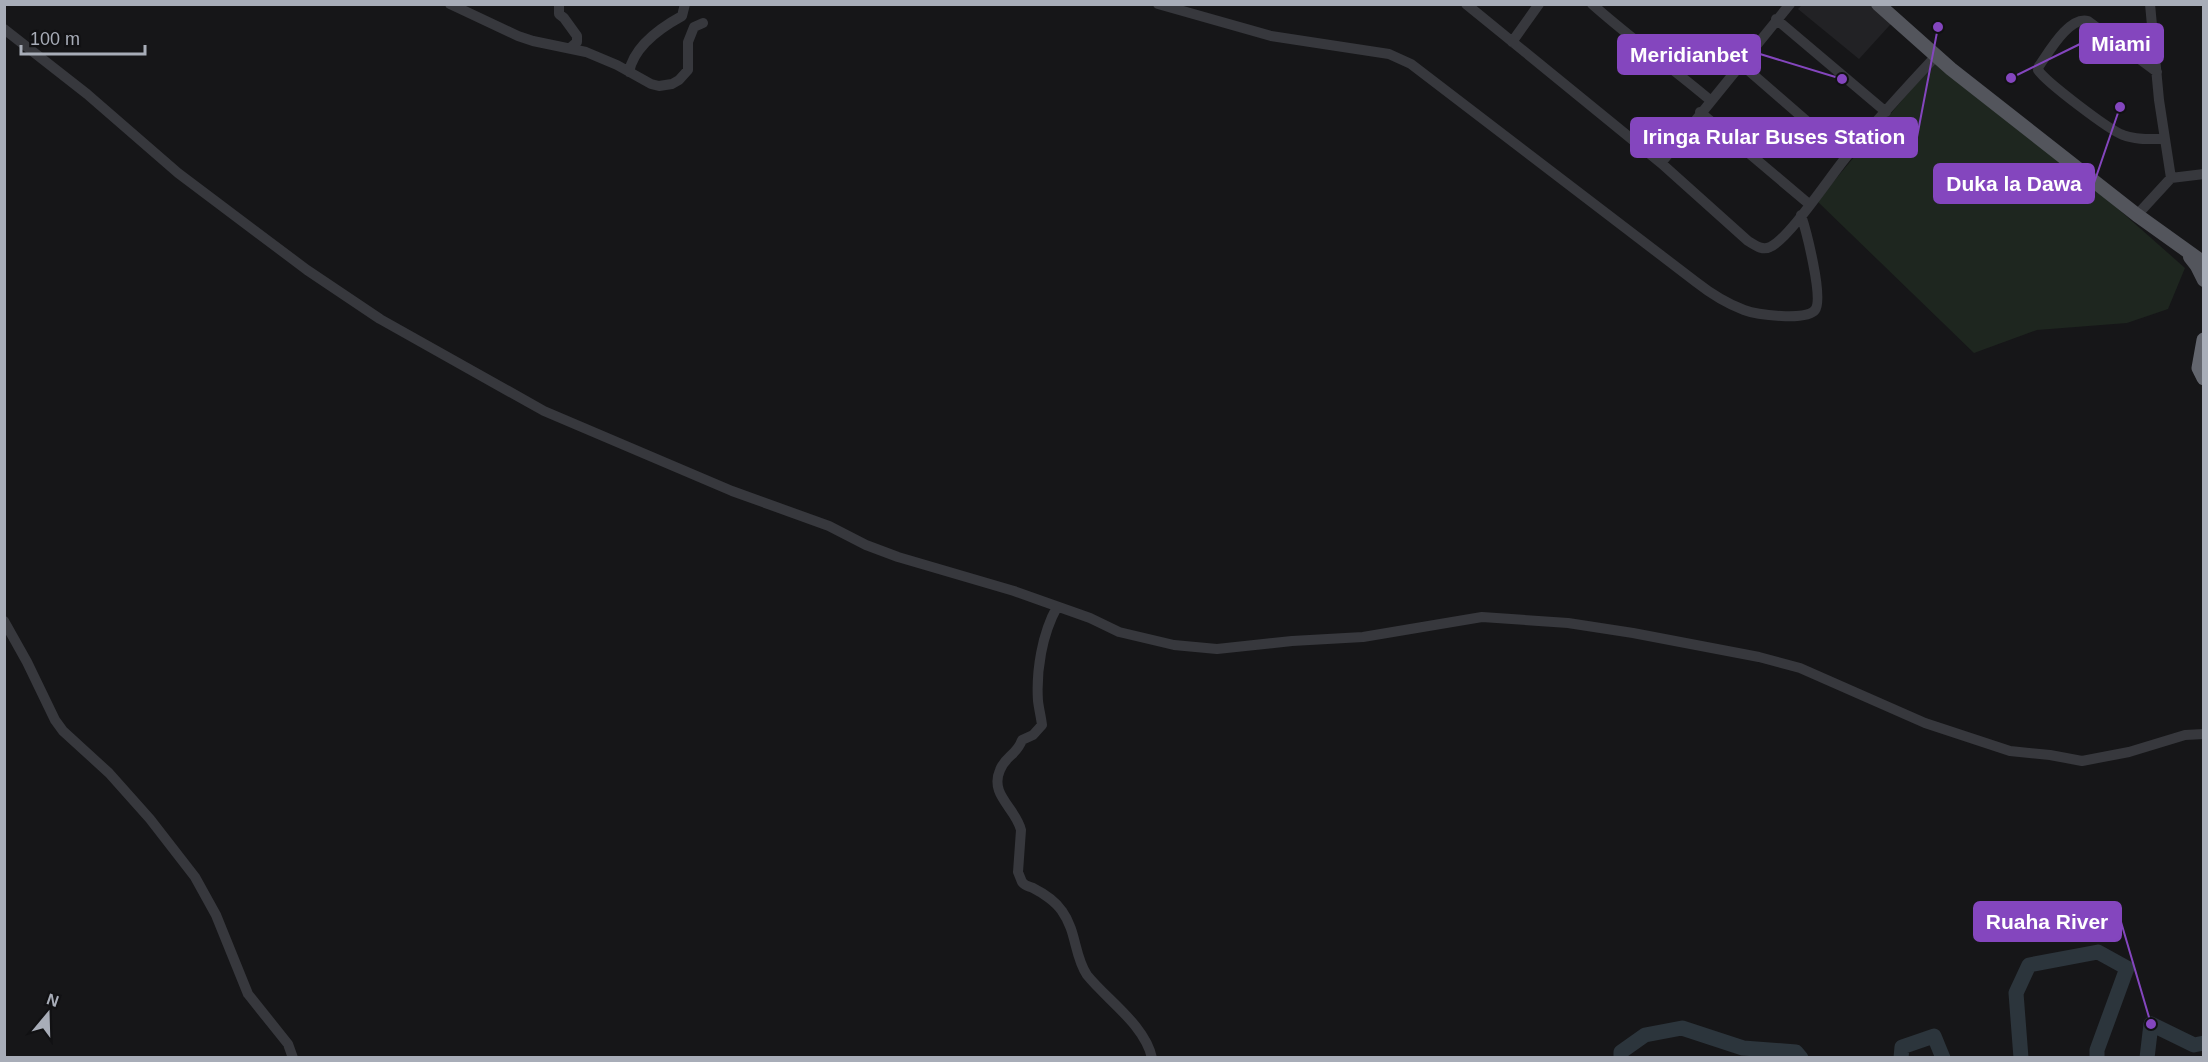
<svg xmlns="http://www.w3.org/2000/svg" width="2208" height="1062" font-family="Helvetica,sans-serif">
	<rect width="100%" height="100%" fill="#161618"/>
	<path fill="#222225" d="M1802,5H1886L1899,15L1859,59L1798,9Z"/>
	<path fill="#1e261f" d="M1942,53L2185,268L2168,309L2127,323L2037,330L1974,353L1817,201Z"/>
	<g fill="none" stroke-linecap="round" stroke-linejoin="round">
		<path stroke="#2c353c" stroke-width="15" d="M1621,1058V1052L1645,1035L1682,1028L1743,1048L1796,1052L1801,1058
			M1901,1058L1902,1047L1934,1036L1943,1058
			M2021,1058L2016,993L2029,965L2098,952L2127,968L2097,1050V1058
			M2147,1058L2151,1024L2194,1045L2204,1043"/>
		<path stroke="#37383d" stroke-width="10" d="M450,4L518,36L533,41L586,52L617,65L651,84L659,86L672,84L679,80L688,70V42L694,27L703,23
			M559,4V14L564,18L577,36V42L570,48
			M1158,4L1271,36L1389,54L1411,64L1696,282C1710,293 1728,304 1744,310C1757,315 1807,321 1815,310C1824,299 1806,230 1801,215
			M1466,4L1661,163L1748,241C1755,245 1762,251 1770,247C1789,239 1831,175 1847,156C1875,122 1906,88 1936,56
			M1592,4C1630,38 1671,67 1710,100
			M2150,4L2159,100L2171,178
			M1776,19L1886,112
			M4,29L87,94L178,173L307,270L380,319L544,411L732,491L829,526L866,545L898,557L1014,591L1090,618L1119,632L1174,645L1217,649L1292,641L1363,637L1482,617L1568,623L1633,633L1759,657L1800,668L1925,723L2010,751L2050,755L2082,761L2129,752L2185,735L2204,734
			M1512,42L1539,4
			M1741,64L1847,156
			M629,72C634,46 660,28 682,16L685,4
			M2157,72L2088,21C2069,16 2049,52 2039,66L2038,70C2046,82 2109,130 2123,135C2135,140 2151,139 2164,139
			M1700,112L1809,204
			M1661,163L1790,4
			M2137,215L2171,178L2204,174
			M1057,607C1042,634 1036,671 1038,701C1039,709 1041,717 1042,725L1033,735L1022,740C1017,755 1005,756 1000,770C989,795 1016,808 1021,830L1018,872L1022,882C1025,886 1028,886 1033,888C1043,893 1056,902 1062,911C1077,932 1074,956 1087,975C1107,1000 1145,1025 1152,1058
			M4,621L27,662L55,720L63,731L109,773L150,819L195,877L216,915L248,994L288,1044L293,1058"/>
		<path stroke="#53555c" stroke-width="14" d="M1878,4L1951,69L2137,215L2204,263
			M2190,257L2197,266L2204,280"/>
		<path stroke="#63666e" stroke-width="15" d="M2204,340L2199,368L2204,378"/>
	</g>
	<path fill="none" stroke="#8446be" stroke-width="2" d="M2011 78L2080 44M1842 79L1760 54M1938 27L1917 137M2120 107L2094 183M2151 1024L2121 922"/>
	<g fill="#8446be" stroke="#111113" stroke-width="2">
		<circle cx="2011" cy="78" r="6"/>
		<circle cx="1842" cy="79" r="6"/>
		<circle cx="1938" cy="27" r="6"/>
		<circle cx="2120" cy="107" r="6"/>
		<circle cx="2151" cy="1024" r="6"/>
	</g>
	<g fill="#8446be" stroke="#8446be" stroke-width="2">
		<rect x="2080" y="24" width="83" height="39" rx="6"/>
		<rect x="1618" y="35" width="142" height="39" rx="6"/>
		<rect x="1631" y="118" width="286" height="39" rx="6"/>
		<rect x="1934" y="164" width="160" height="39" rx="6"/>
		<rect x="1974" y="902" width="147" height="39" rx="6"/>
	</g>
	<g font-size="21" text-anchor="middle" font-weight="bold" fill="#fff">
		<text x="2121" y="51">Miami</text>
		<text x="1689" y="62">Meridianbet</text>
		<text x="1774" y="144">Iringa Rular Buses Station</text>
		<text x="2014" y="191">Duka la Dawa</text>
		<text x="2047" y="929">Ruaha River</text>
	</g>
	<rect width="2208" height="1062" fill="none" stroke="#a8adb8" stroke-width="12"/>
	<g transform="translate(48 1014) rotate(19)" stroke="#111113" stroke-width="4.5" paint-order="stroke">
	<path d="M0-4.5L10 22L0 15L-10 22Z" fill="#a8adb8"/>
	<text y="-9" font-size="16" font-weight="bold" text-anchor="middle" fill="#a8adb8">N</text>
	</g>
	<path d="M21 45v9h124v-9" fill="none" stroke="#a8adb8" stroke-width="3"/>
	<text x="30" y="45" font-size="18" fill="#a8adb8" stroke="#111113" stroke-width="4.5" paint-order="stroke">100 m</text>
</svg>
